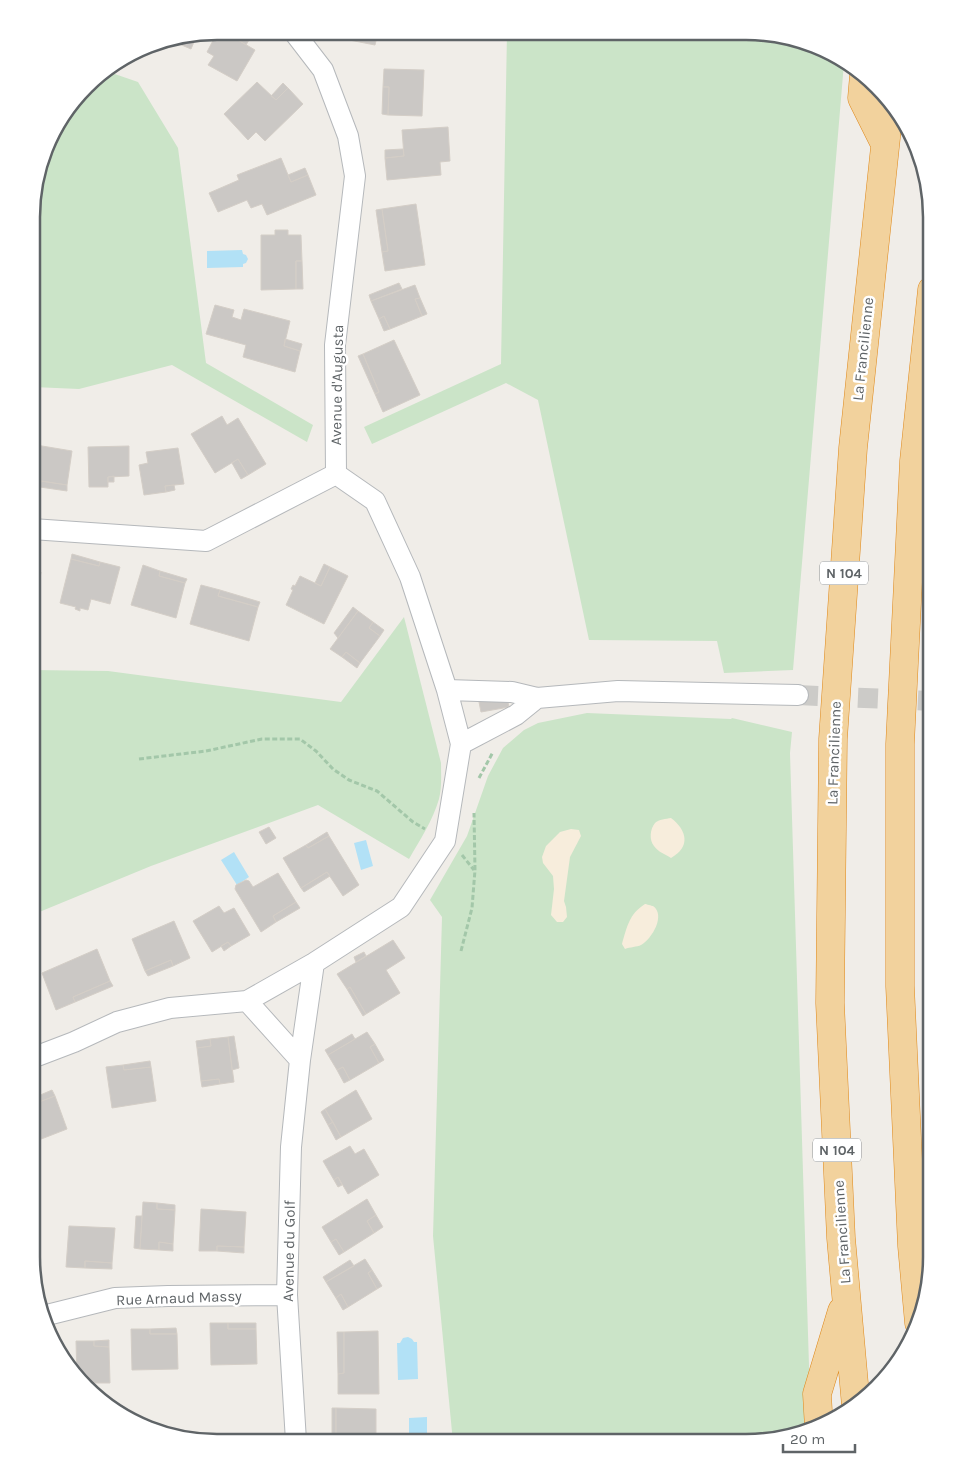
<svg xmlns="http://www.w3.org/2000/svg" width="963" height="1474" font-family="Karla,sans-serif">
	<rect width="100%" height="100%" fill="#f0ede8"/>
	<path fill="#cbe4c8" d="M507,32L771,33L844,63L793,670L724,673L717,641L589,640L538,400L506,383L372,444L364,427L501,364Z
		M106,71L138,82L178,148L206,363L313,425L307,442L172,365L79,389L33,387V192L56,124L95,77Z
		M404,617L441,763C441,775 442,787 439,799C433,820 420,840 409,859L318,805L151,866L32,915V670L108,671L341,702Z
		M587,713L731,719L732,718L792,732L790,753L811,1430L747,1443L453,1442L433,1236L442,917L430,900L467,836L488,776L503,748L524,730L538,723Z"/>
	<path fill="#f7eddc" d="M671,818C687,830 691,847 671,858C665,854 658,852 654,846C649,840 650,829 655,823C659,819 666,819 671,818Z
		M571,829L579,830L581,836L570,857L564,901L566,907L567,917L563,922H557L551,915L554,889L553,876L543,863L542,857L546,846L560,832Z
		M645,904C646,904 652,906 653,906C666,915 652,939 641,945C637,947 630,947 625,949L622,944C627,927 629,914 645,904Z"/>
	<path fill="#b2e1f6" d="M242,250L243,254L246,255L248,259L246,263L243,264V267L207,268V251Z
		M366,840L373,866L361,870L354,843Z
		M234,852L249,877L237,885L221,860Z
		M408,1337L412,1339L414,1342H417L418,1379L398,1380L397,1343H400L403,1338Z
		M427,1417V1442H409V1418Z"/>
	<path fill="#cbc8c5" stroke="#d4cec7" d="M218,31H233L241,36L238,40L255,50L237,81L208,65L214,56L207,52Z
		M335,32H378L375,45L334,37Z
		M197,35L191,49L177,43L179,38Z
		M241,36L249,40L246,45L238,40Z
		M179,38L177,43L168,39Z
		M384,69L424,70L422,116L388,115L389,87H383Z
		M257,82L276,100L288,88L303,104L265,141L256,132L248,140L224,114Z
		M283,83L288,88L276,100L271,96Z
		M383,87H389L388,115L382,114Z
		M448,127L450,161L440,162L441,175L387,180L385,158L404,156L402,130Z
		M403,149L404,156L385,158V150Z
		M281,158L291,182L308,175L316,195L267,215L262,204L251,208L247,200L218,212L209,193L239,180L237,175Z
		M305,168L308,175L291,182L288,175Z
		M416,204L425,265L385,271L382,252L388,251L382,209Z
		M382,209L388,251L382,252L376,210Z
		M275,230H288V235H301L302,261H296V289L261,290V235H275Z
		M296,261H302L303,289H296Z
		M399,283L402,289L371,301L369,295Z
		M415,285L420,298L415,299L422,316L390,329L384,316L379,319L371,301Z
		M420,298L427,314L422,316L415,299Z
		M215,305L234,310L232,317L241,320L244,309L290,321L284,346L300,351L295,372L243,357L246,345L206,334Z
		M384,316L390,329L384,331L379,319Z
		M285,339L302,344L300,351L284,346Z
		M394,340L420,395L383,412L375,394L379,392L363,354Z
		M363,354L379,392L375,394L358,356Z
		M222,416L227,425L238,418L266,464L248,475L238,459L215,473L191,434Z
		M33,434L37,435L36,445L72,451L67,485L41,481L40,487L32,486Z
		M129,446V476L108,477V487H89L88,447Z
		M178,448L184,484L165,486L166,492L144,495L139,465L148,463L146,452Z
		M238,459L248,475L241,479L232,463Z
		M114,476V482H108V477Z
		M41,481L67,485V491L40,487Z
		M174,485L175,490L166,492L165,486Z
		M72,554L100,562L99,566L71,559Z
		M71,559L99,566L100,562L120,567L110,604L91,599L88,610L80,608V611L75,609L76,607L60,603Z
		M324,564L330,567L321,586L315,583Z
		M143,565L160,571L159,576L185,583L176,618L131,605Z
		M330,567L348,576L324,624L286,605L293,590L291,589L293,585L295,586L300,576L321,586Z
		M32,570L41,572L40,578L32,576Z
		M160,571L187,579L185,583L159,576Z
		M32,576L40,578L32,607Z
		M201,585L220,590L218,596L258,607L249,641L190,624Z
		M220,590L260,602L258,607L218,596Z
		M353,607L358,611L338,638L334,633Z
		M358,611L373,622L369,628L380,636L360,663L346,652L342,657L330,649Z
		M373,622L384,630L380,636L369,628Z
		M346,652L360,663L357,668L342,657Z
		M507,697L509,707L481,712L479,702L491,699V702Z
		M269,827L276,838L266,844L259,832Z
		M327,832L329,836L308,848L306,845Z
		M329,836L359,885L343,896L327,872L301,888L283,858L306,845L308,848Z
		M327,872L330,876L304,892L301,888Z
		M278,873L296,902L273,916L276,922L261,932L235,889L236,885L246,880L249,881L253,887Z
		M296,902L300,908L276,922L273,916Z
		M219,906L224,913L234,908L250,935L231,946L228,942L212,952L193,921Z
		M174,921L190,958L173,966L171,960L145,971L132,939Z
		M393,940L405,958L386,970L400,993L366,1014L350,987L347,989L337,974Z
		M228,942L231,946L224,951L221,946Z
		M97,949L110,981L73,997L75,1002L56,1010L42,973Z
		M364,952L366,956L356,962L354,957Z
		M171,960L173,966L148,976L145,971Z
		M110,981L113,986L75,1002L73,997Z
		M350,987L366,1014L363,1016L347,989Z
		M32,1001L37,1018L32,1020Z
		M367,1032L375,1044L370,1047L379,1063L350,1080L343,1067L337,1070L328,1055Z
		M352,1034L355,1039L328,1055L325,1050Z
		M234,1036L239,1068L232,1070L228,1037Z
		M228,1037L234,1082L220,1084L219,1079L201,1081L197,1048L211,1046L210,1039Z
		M210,1039L211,1046L197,1048L196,1041Z
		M375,1044L384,1060L379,1063L370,1047Z
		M150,1061L151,1067L124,1070L123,1065Z
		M123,1065L124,1070L151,1067L156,1101L112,1108L106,1067Z
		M343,1067L350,1080L344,1083L337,1070Z
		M219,1079L220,1084L202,1087L201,1081Z
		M52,1090L55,1096L31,1105V1099Z
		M356,1090L372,1119L341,1137L325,1109Z
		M55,1096L67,1129L31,1143V1105Z
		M325,1109L333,1122L328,1125L321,1112Z
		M333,1122L341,1137L336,1140L328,1125Z
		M350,1146L355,1154L364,1149L379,1175L348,1194L338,1177L334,1180L323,1161Z
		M338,1177L342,1185L338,1187L334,1180Z
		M367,1199L376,1215L367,1221L374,1233L344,1252L336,1239L331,1242L322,1227Z
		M143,1202L157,1203V1209L175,1210L173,1244L159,1242V1250L140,1249Z
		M157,1203L175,1205V1210L157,1209Z
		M201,1209L246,1212L244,1247L217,1246V1251H199Z
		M376,1215L383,1227L374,1233L367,1221Z
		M136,1216H142L140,1249L134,1248Z
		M69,1226L115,1228L112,1263L85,1261V1268L66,1267Z
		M336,1239L344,1252L339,1255L331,1242Z
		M159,1242L173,1244V1251L159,1250Z
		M217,1246L244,1247V1253L217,1251Z
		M365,1259L372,1270L368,1273L377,1289L348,1307L341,1294L336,1298L326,1282Z
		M350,1260L354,1266L326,1282L323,1277Z
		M85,1261L112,1263V1269L85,1268Z
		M372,1270L382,1286L377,1289L368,1273Z
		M341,1294L348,1307L343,1310L336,1298Z
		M210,1323H228V1329H256L257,1364L211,1365Z
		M228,1323H256V1329H228Z
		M176,1328L177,1334H150V1329Z
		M131,1329H150V1334H177L178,1369L132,1370Z
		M378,1331L379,1394H338V1374L344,1373V1332Z
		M337,1332H344V1373L338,1374Z
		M109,1340V1347L94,1346V1341Z
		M76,1341H94V1346L109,1347L110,1383H82L77,1378Z
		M332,1408H336V1439L332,1440Z
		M336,1408L376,1409V1435L397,1436V1442H332V1440L336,1439Z"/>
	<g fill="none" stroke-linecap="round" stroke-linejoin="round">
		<path stroke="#cccbc8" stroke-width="20" stroke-dasharray="20 10" stroke-linecap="butt" d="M798,695L932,701"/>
		<g stroke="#b5b8bb" stroke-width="22">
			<path id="street" d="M32,529L206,541L336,474
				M447,690L512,692L537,698L618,691L798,695
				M461,744L516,715L537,698
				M247,1001L300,1060
				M32,1058L74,1042L117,1022L170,1008L247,1001L314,963L401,907L445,841L461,744L447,690L410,577L375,501L336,474L335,345L355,176L348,136L323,70L293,31
				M43,1316L115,1298L168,1296L287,1295
				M296,1441L287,1295L291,1147L300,1060L314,963"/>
		</g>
		<g stroke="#df8819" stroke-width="29">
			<path id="highway" d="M864,75L862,98L885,144
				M919,1323L912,1246L900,986V744L914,461L932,290
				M856,1406L841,1238L830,1003L833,739L853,448L890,100
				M819,1428L817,1394L842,1311"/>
		</g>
		<path stroke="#a3c7a9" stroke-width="3" stroke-dasharray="5 2.5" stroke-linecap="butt" d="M139,759L206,751L262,739H300L316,751L333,769L349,780L377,791L413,822L425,829
			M479,778L493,752
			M462,855L474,870
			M461,951L472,908L475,870L474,813"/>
		<use href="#street" stroke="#fff" stroke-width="20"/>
		<use href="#highway" stroke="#f2d29d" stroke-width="28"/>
	</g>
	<g text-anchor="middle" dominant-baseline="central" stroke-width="5" stroke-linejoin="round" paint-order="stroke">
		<g fill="#fff" stroke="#8f9295" stroke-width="1">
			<rect x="820" y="561.5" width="48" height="23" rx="4"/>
			<rect x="813" y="1138.5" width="48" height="23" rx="4"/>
		</g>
		<g font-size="14" font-weight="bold" fill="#5f6467">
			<text x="844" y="573">N 104</text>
			<text x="837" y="1150">N 104</text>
		</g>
		<g font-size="15" fill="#5f6467" stroke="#fff">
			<text transform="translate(863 349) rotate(-84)">La Francilienne</text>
			<text transform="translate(337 385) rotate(-89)">Avenue d'Augusta</text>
			<text transform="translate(834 753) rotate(-88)">La Francilienne</text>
			<text transform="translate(842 1232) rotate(-94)">La Francilienne</text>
			<text transform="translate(289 1251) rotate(-89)">Avenue du Golf</text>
			<text transform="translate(179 1298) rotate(-2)">Rue Arnaud Massy</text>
		</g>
	</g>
	<path d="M0 0H963V1474H0ZM217 40H746A177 177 0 0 1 923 217V1257A177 177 0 0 1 746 1434H217A177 177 0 0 1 40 1257V217A177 177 0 0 1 217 40Z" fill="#fff" fill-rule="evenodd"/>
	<path fill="none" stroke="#5f6467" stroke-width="2.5" d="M217 40H746A177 177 0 0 1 923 217V1257A177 177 0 0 1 746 1434H217A177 177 0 0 1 40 1257V217A177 177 0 0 1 217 40Z"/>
	<path d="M783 1444v8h72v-8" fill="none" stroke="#5f6467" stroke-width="2.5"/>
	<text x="790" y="1444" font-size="15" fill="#5f6467" stroke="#ffffff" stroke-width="4" paint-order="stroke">20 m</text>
</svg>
